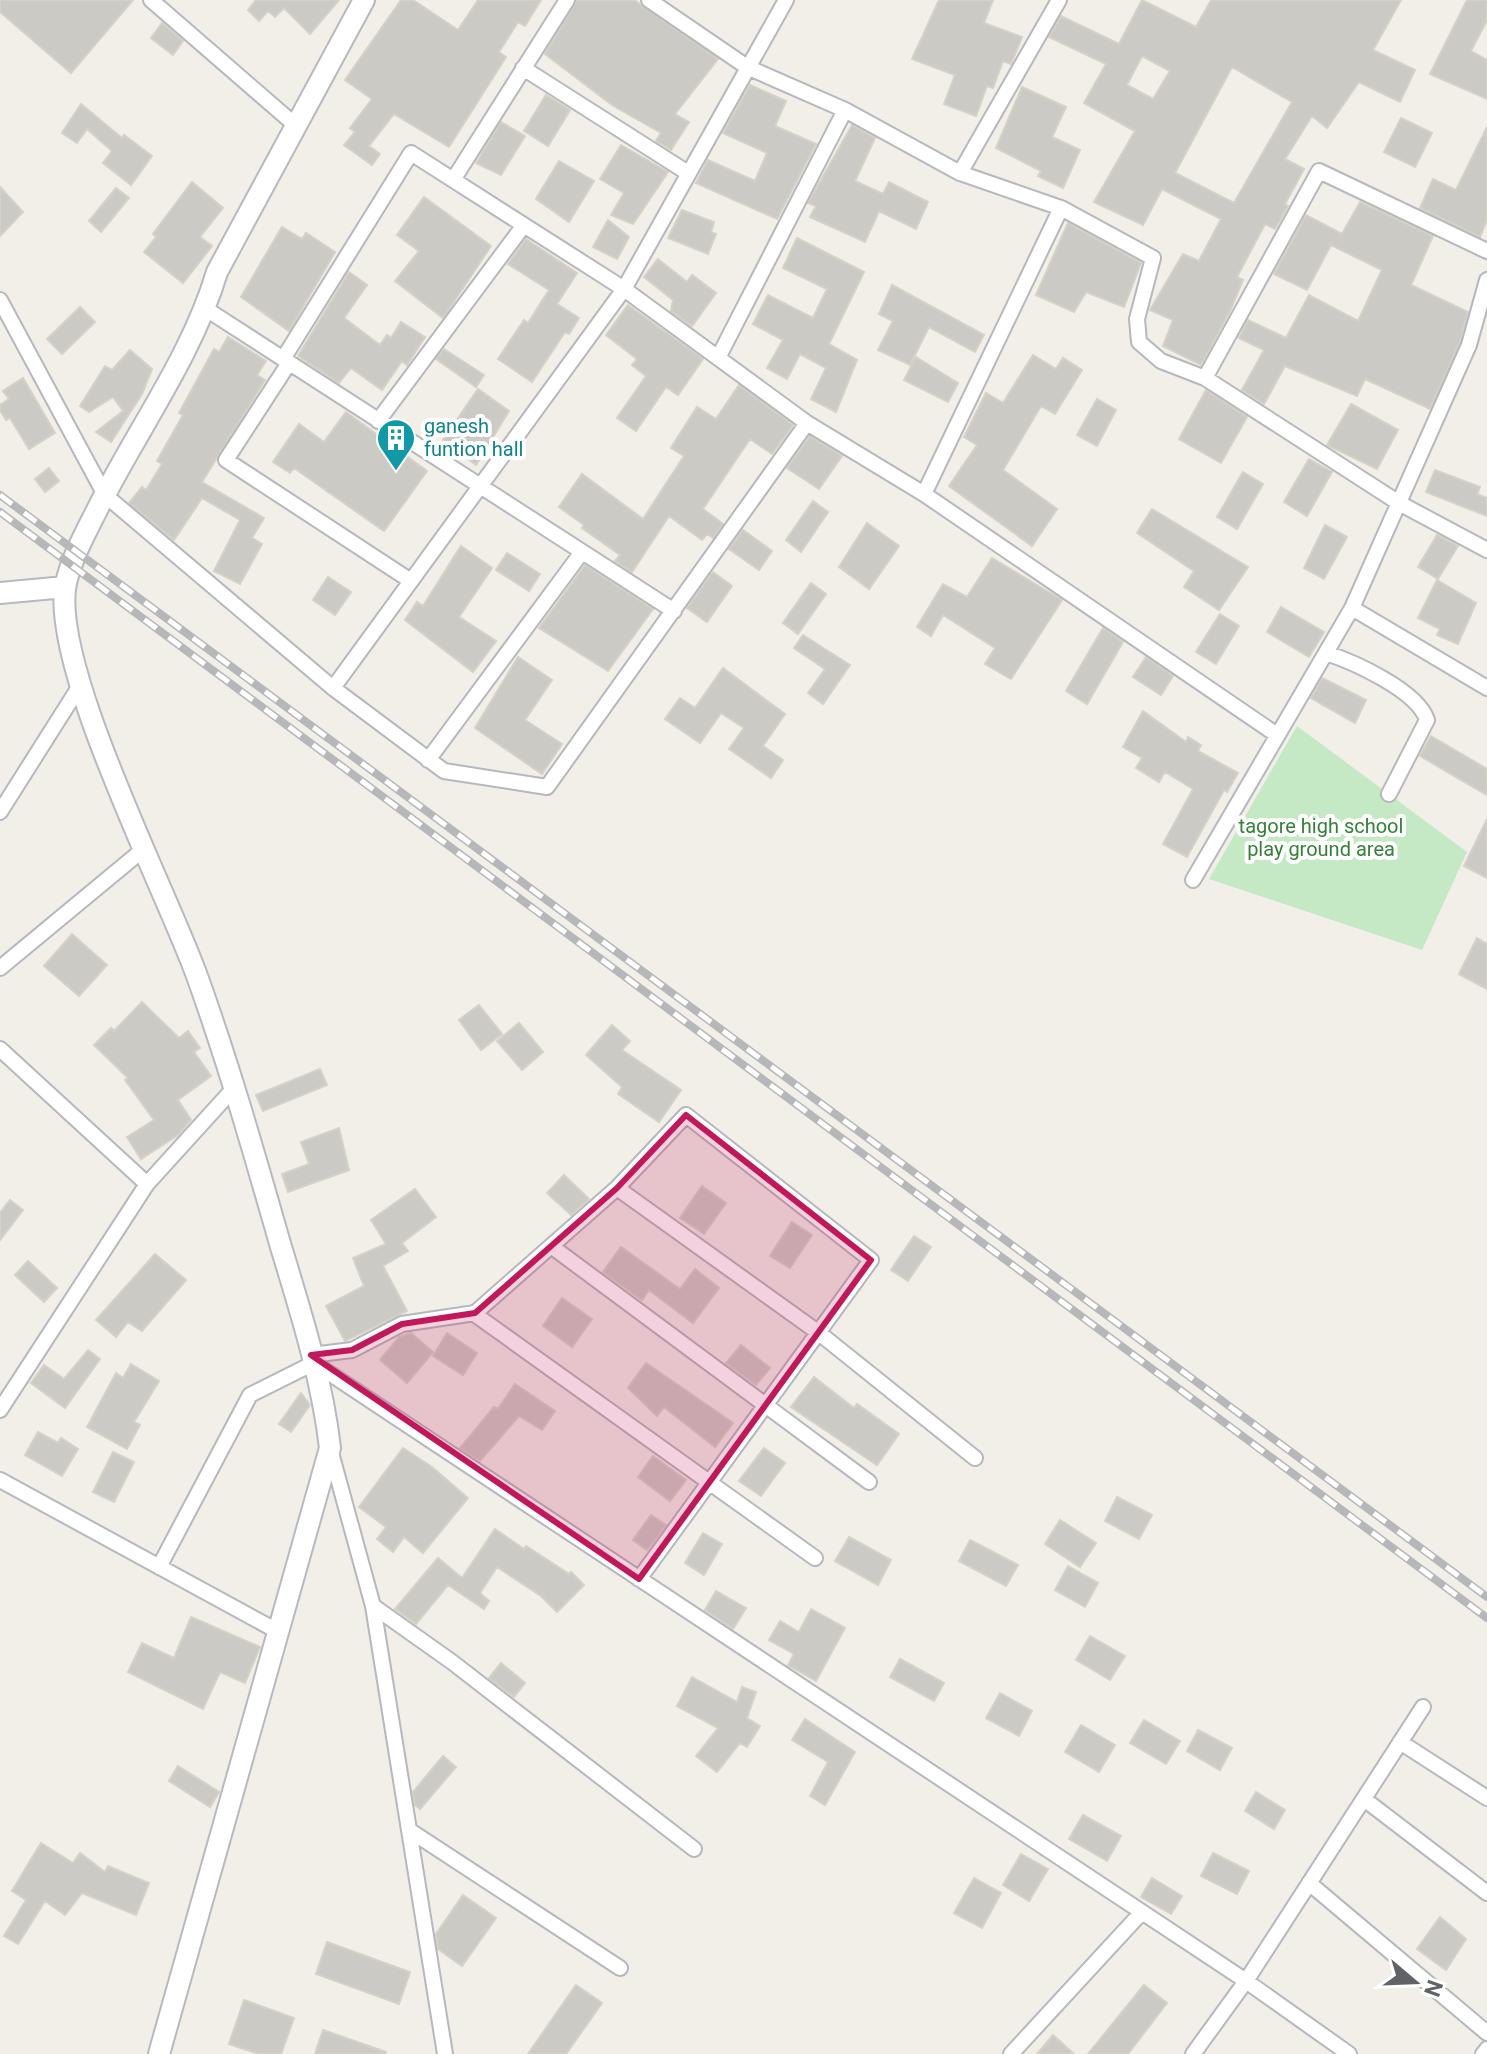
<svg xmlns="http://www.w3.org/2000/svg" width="1487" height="2054" font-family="Roboto,sans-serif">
	<rect width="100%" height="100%" fill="#f1efe8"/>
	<path fill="#c5e8c5" d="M1297,726L1467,852L1422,950L1209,879Z"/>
	<path fill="#cccac5" stroke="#d6d1c6" stroke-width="2" fill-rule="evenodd" d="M0,0H133L71,73L0,12Z
		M256,0H339L310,34L284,8L275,17L268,11L259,21L248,10Z
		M401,0H413L458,30L478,0H541L525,26L518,22L499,52L506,57L449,147L394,114L369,146L380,154L372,165L344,145L355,132L350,128L372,99L345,80Z
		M577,0H634L718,59L675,114L689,122L671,150L656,141L661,133L612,105L545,54Z
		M939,0H993L984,23L1022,37L1011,64L1003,61L993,88L987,86L976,116L944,104L955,75L912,59Z
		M1142,0L1196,27L1211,0H1401L1373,50L1415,70L1400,102L1359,82L1327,128L1312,116L1285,159L1304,169L1285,204L1288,206L1275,229L1265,224L1237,277L1243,280L1230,311L1201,365L1163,346L1173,320L1150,310L1183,254L1199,261L1221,219L1162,189L1143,225L1094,202L1135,131L1084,103L1106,64L1049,37L1061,16L1119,44ZM1142,56L1170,71L1153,99L1127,85ZM1232,67L1292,102L1234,203L1175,173Z
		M1467,0H1487V20L1471,51L1487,60V99L1430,74Z
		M162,23L183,41L173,55L151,38Z
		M750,85L786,101L775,126L816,144L777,219L696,183L708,160L755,181L767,153L723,133Z
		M1022,87L1066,107L1052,137L1080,150L1063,188L1038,176L1041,171L996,148Z
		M546,95L570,110L548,146L524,131Z
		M81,104L122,138L124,135L152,156L131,185L103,163L112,151L87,129L77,143L62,133Z
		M1401,118L1432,133L1415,167L1384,152Z
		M501,122L525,136L501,175L476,163Z
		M852,125L875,138L855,181L883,194L889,182L928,202L916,229L879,211L865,242L810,217L816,206L808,203Z
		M1487,127V220L1480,237L1420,208L1433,179L1456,190Z
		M621,145L668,172L633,224L611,215L624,193L600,179Z
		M559,161L594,181L569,222L536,199Z
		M192,182L223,208L200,237L212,246L183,283L144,252L156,237L153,234Z
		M0,187L23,212L0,236Z
		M116,188L129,198L101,232L89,221Z
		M424,197L491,246L443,318L395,281L419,251L397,235Z
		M1360,202L1433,236L1411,285L1468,312L1460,342L1430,409L1365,379L1357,396L1285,366L1264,404L1242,390L1264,350L1239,338L1248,320L1286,338L1309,295L1358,321L1382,270L1331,245L1307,290L1274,274L1306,215L1342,234Z
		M682,210L714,222L711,232L716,234L708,254L668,238Z
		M608,220L629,237L617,259L593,247Z
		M1068,223L1141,263L1124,307L1086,292L1074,312L1036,295Z
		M282,227L302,239L306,233L335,252L289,331L241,297Z
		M797,238L864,272L829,344L857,360L836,412L811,399L826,368L800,354L787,379L767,368L783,340L753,324L768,295L813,318L827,289L783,268Z
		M526,239L577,273L557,304L579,318L569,334L565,332L532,382L498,359L524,320L528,323L549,290L508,264Z
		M658,259L687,282L692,275L716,293L692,326L671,311L673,300L644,277Z
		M349,272L367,285L344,318L380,345L387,335L391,338L401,322L425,337L407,365L402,361L382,390L351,368L339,383L298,356Z
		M892,285L984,335L975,352L929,327L910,365L878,350L893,321L879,314Z
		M628,305L703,359L678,395L666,387L636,431L617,418L646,376L632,365L637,359L606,335Z
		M80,307L95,322L62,354L47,339Z
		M228,337L266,361L257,375L265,380L202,482L264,518L252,538L262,544L240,584L214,571L240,520L202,498L174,540L129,503L142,487L146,490L162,464L157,461L183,415L179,413L214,349L219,352Z
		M444,349L484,375L476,387L436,359Z
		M130,350L152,369L142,394L111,442L96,432L123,411L113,397L89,412L80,406L105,366L112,370Z
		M1033,355L1056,369L1063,358L1082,370L1055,414L1041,406L1003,470L1057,509L1032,546L949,486L977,445L964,437L986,393L1003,403Z
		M916,357L958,383L948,402L904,380Z
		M23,378L55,433L29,449L10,418L6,420L0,410V405L9,399L3,391Z
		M739,385L793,425L772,454L750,439L703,509L723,524L713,538L707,534L702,540L669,516L632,572L615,561L620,555L582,528L584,525L559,507L582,474L643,519L684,456L671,448L697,407L716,419Z
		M478,389L509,411L476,465L443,440Z
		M1206,390L1247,417L1221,463L1179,439Z
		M1097,399L1116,410L1097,446L1077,435Z
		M1351,404L1398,430L1377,469L1327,445Z
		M346,412L427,471L384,531L294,468L290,473L273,462L299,424L324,442Z
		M810,436L842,456L819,489L787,468Z
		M1309,459L1332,472L1307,516L1284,502Z
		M49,468L59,481L45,492L35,479Z
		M1435,470L1480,487L1477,494L1487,498V516L1426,492Z
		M1243,472L1263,484L1237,529L1217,517Z
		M813,501L828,512L801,552L786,540Z
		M1152,509L1248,567L1219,610L1184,587L1194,571L1137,533Z
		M867,523L899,546L869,589L839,567Z
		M1325,525L1347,537L1324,579L1304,568Z
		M743,530L772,551L759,570L729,549Z
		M1437,535L1458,546L1438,579L1418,567Z
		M461,546L492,568L459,617L496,641L473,672L405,620L417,602L423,606Z
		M507,553L540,574L529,591L496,570Z
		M992,558L1062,600L1011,679L985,664L995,648L943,615L931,636L917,627L943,584L967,597Z
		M585,565L653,609L608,671L539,628Z
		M713,572L732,586L707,622L687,608Z
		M328,577L351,592L335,615L313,600Z
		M1437,580L1476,603L1458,644L1437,635L1440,629L1418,618Z
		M811,583L826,594L798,634L783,623Z
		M1281,607L1324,632L1309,657L1267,632Z
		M1220,614L1239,626L1216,664L1196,652Z
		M1103,628L1123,642L1087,704L1066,691Z
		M803,635L850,665L823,704L808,693L825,669L794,648Z
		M518,657L552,680L525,720L562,744L542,774L475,728Z
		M1146,657L1173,676L1161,695L1133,677Z
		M723,668L785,714L763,746L783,760L771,778L729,749L744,728L721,713L700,743L665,719L680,698L695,708Z
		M1322,678L1366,700L1355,723L1311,698Z
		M1143,711L1186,742L1188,737L1201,745L1198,751L1238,773L1227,792L1224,790L1187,857L1163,844L1193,789L1165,772L1159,782L1136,768L1142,758L1123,747Z
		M1431,736L1487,769V795L1420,756Z
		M1487,819V878L1464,866Z
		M72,934L107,965L79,996L44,966Z
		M1477,938L1487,944V989L1459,974Z
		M142,1002L179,1038L188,1031L200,1048L194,1052L211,1076L178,1100L191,1120L178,1135L141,1159L127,1137L154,1120L125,1080L128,1078L94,1045L111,1028L114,1031Z
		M479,1005L502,1034L481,1050L459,1020Z
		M519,1023L543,1052L522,1070L497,1041Z
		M612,1025L630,1041L622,1050L681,1090L659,1122L618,1094L622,1087L586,1055Z
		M320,1069L327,1085L263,1111L256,1095Z
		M339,1128L349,1170L288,1192L282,1174L309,1164L301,1142Z
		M564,1175L589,1199L571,1215L547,1193Z
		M702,1186L726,1203L704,1234L680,1218Z
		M415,1189L436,1217L402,1243L408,1251L383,1266L407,1311L345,1341L326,1306L364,1286L353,1258L386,1244L371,1220Z
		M10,1200L23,1210L0,1240V1213Z
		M792,1222L812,1235L790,1268L770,1256Z
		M914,1236L931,1247L908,1281L891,1270Z
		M621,1247L680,1289L695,1269L719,1288L693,1323L649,1290L642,1300L603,1272Z
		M155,1254L186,1280L142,1331L128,1322L116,1337L96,1320Z
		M28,1261L57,1288L44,1302L15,1275Z
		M562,1298L592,1319L572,1347L543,1326Z
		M411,1333L433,1352L407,1383L380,1360L399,1337Z
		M447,1333L477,1353L463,1375L433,1356Z
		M741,1345L770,1368L756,1385L726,1363Z
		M88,1350L100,1359L65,1408L31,1383L44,1365L64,1379Z
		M646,1363L733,1423L715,1447L664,1407L657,1416L628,1388Z
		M131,1364L159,1381L134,1422L140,1425L127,1449L87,1427L116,1373L123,1378Z
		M814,1377L854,1408L857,1404L899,1434L877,1465L791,1407Z
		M515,1384L555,1411L542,1430L519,1416L480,1461L460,1448L494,1407L498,1409Z
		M301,1393L310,1405L291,1432L279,1424Z
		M38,1432L58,1443L61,1438L78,1449L62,1476L25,1455Z
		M403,1448L432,1467L468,1498L423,1553L404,1537L393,1552L377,1539L386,1527L359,1507Z
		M764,1448L785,1463L761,1496L739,1481Z
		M113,1452L134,1462L114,1502L93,1492Z
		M653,1456L686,1480L670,1501L638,1477Z
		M1117,1497L1152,1515L1139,1539L1105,1521Z
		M651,1515L666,1525L647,1550L633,1540Z
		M1060,1520L1096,1543L1080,1567L1045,1544Z
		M495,1529L524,1549L526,1546L569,1574L571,1572L584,1585L557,1612L541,1596L497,1567L480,1593L489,1601L484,1609L448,1585L416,1624L395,1609L438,1558L462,1578Z
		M703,1533L722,1544L704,1575L685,1563Z
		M849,1537L891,1560L878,1585L835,1561Z
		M970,1540L1018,1565L1006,1586L959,1561Z
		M1068,1566L1098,1583L1085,1607L1055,1590Z
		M716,1591L746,1608L733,1629L705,1610Z
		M811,1609L845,1628L816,1681L788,1665L794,1654L769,1640L780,1621L799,1632Z
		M191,1617L260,1647L245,1683L220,1672L203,1709L128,1672L142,1643L174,1658Z
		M1090,1636L1125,1656L1110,1680L1076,1660Z
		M900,1659L944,1683L934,1701L890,1677Z
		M501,1663L525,1683L514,1697L489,1678Z
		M692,1677L737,1702L742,1687L756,1692L747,1718L760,1726L747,1747L740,1743L717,1772L696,1756L718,1728L677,1706Z
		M1000,1693L1032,1711L1019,1736L986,1718Z
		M805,1719L855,1752L825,1805L810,1796L828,1762L792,1740Z
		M1144,1720L1180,1741L1166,1764L1130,1743Z
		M1081,1725L1115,1745L1099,1772L1065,1752Z
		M1198,1730L1232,1748L1220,1770L1187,1751Z
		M443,1756L456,1767L420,1809L415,1805L413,1792Z
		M178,1766L219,1792L210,1807L169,1781Z
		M1256,1792L1285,1810L1274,1829L1245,1811Z
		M1083,1815L1121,1836L1107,1861L1069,1839Z
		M41,1843L73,1863L80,1853L105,1872L108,1866L149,1883L136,1915L82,1893L65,1915L45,1901L18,1944L4,1936L26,1900L12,1891Z
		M1213,1853L1249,1871L1237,1894L1201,1876Z
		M1021,1854L1048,1869L1029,1901L1003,1885Z
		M974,1878L1001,1893L982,1928L954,1913Z
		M1152,1878L1182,1896L1171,1914L1141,1897Z
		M463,1895L496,1918L462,1966L438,1949L436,1934Z
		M1440,1917L1466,1939L1446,1970L1417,1949Z
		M327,1942L410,1972L399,2004L316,1974Z
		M576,1985L602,2003L566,2054H528Z
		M1144,1985L1167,2003L1128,2054H1088Z
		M244,2000L294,2018L281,2054H259L229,2044Z
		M323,2030L386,2052V2054H315Z
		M1053,2035L1074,2054H1037Z"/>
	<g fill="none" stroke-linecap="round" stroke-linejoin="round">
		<g stroke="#b5b8bc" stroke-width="18">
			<path id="street" d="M151,0L294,124
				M649,0L747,67L845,110L960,173L1059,0
				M523,68L688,173
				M453,180L567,0
				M1061,208L1153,258L1137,319L1139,342L1161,361L1205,378L1399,503L1487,550
				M0,300L105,495L333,688L444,771L547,787L807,423
				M206,309L674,611
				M718,358L845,110
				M283,359L411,153L624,289L807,423L924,494L1061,208L960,173
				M289,363L226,460L411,581
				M1205,378L1319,171L1487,251
				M378,421L524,225
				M924,494L1277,735
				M1352,608L1487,688
				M1326,653C1354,662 1418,691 1427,720L1389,794
				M333,688L624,289L786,0
				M428,760L582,552
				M0,812L81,684
				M1193,880L1352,608L1469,345L1487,280
				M0,968L145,848
				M0,1049L147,1184
				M617,1188L686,1115L871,1260L639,1579
				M551,1246L869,1482
				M473,1313L815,1558
				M311,1355L352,1350L402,1324L475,1313L617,1188L819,1333L975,1458
				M0,1410L147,1184L235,1087
				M330,1449L373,1606L445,2054
				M0,1480L279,1632
				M159,1567L250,1395L314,1363L1246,1981L1349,2054
				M373,1606L452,1662L694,1849
				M1400,1742L1487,1798
				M1364,1799L1487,1893
				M409,1830L620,1968
				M1309,1883L1487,2033
				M1011,2054L1142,1912
				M1193,2054L1246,1981L1423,1707
				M1483,2054L1487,2049"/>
		</g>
		<g stroke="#b6babf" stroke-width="24">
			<path id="secondary" d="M0,593L65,587
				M159,2054L330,1448C322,1379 301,1313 281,1247C255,1156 229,1065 197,976C166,890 49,663 66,583C72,557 86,532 98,508C137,430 192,356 217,272L364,0"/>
		</g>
		<use href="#street" stroke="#fff" stroke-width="14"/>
		<use href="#secondary" stroke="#fff" stroke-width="20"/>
		<g stroke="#b6b7b8" stroke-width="8">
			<path id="rail" d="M0,495L1487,1597
				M0,512L1487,1618"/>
		</g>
		<use href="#rail" stroke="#fff" stroke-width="5" stroke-dasharray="15" stroke-linecap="butt"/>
	</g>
	<path fill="#c2185b" fill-opacity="0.2" stroke="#c2185b" stroke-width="6" stroke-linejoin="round" d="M686,1115L871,1260L639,1579L311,1355L352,1350L402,1324L475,1313L617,1188Z"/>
	<defs>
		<g id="building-pin" transform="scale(2)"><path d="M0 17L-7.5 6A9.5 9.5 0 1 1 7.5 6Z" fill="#0f9aa8" stroke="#fff"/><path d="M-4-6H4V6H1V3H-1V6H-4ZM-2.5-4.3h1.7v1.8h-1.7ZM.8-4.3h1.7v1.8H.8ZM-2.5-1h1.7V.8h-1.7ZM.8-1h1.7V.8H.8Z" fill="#fff"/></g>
	</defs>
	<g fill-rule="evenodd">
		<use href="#building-pin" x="396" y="438"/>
	</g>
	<g text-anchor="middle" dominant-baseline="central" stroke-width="8" stroke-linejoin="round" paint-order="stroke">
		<g font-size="20" fill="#0d838f" stroke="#fff" text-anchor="start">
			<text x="424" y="426">ganesh<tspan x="424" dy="23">funtion hall</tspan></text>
		</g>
		<g font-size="20" fill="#348238" stroke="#fff">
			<text x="1321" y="826">tagore high school<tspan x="1321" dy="23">play ground area</tspan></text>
		</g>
	</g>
	<g transform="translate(1415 1982) rotate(109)" stroke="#ffffff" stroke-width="6" paint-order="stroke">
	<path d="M0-6L14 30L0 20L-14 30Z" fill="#5f6368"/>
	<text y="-12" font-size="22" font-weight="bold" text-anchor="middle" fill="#5f6368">N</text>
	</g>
</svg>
